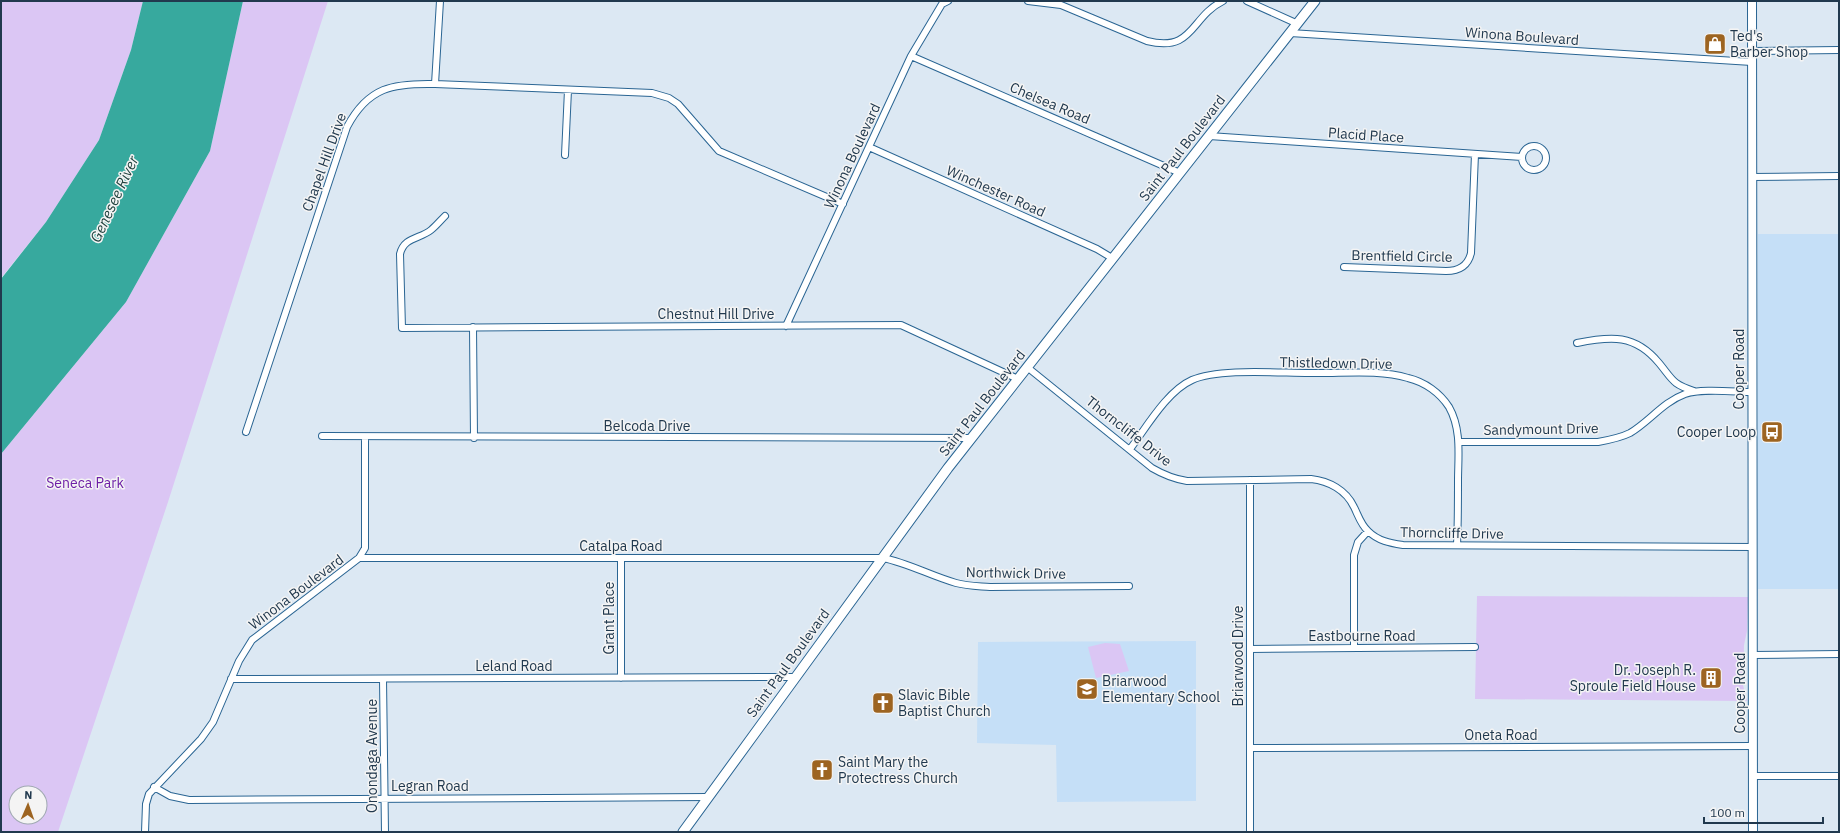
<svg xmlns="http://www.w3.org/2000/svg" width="1840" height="833" font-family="'IBM Plex Sans',sans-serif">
	<rect width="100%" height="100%" fill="#dce8f3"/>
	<path fill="#c5dff7" d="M1758,234H1839V589H1758Z
		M1196,641V801L1057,802L1056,745L977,743L978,642Z"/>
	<path fill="#dbc6f4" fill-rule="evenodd" d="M1,1H143L131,50L99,140L46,222L1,278Z
		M243,1H328L168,502L58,832H1V454L126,302L210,151ZM16,793H40V817H16Z
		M1477,596L1748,597L1747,631L1744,645L1743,685L1747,701L1475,699Z
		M1105,643L1120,644L1129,671L1096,678L1088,647Z"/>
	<path fill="#37a99e" d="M143,1H243L210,151L126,302L1,454V279L46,222L99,140L131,50Z"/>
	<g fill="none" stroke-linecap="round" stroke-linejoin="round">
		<g stroke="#2a6593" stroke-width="8">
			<path id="minor" d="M1028,1L1061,5L1147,41C1194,53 1190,17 1223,1
				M1247,1L1298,24
				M1290,33L1752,62
				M1752,51L1839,50
				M911,56L1180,173
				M435,84L440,1
				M1209,136L1522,157
				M1522 158a12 12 0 1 1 24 0a12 12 0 1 1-24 0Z
				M869,147L1097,249L1112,258
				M565,155L568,90
				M1752,177L1839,176
				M445,216C440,221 436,226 431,230C420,239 404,237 400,254L402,328L901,325L1018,379
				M1344,267L1446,271C1459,271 1468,266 1471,253L1475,154
				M786,326L911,56L942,4L948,1
				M473,327L474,438
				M1577,343C1611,336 1635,334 1659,363C1673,380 1672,384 1694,391
				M1027,367L1152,468C1164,475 1174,479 1187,481L1311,479C1329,481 1346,490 1354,507C1358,515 1361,525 1368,531C1378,541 1390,543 1403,545L1753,547
				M246,432L347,127C368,87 393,83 435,84L652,93L669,98L678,104L719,151L843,204
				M322,436L972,438
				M1459,442H1598C1609,440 1620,438 1630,433C1650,421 1663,402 1685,394C1701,388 1735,392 1753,392
				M1130,449C1146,428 1167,391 1192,380C1219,368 1278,373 1309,373C1341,374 1377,369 1408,378C1425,382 1440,393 1449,407C1462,430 1458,457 1458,481C1458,503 1458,524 1457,545
				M359,558H883C908,563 931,576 956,583C967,586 978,586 990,587L1129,586
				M621,558V678
				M1354,648V555L1358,542L1368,531
				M1250,649L1475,647
				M1753,655L1839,654
				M231,679L796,677
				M383,679L385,832
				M1250,748L1753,746
				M1753,776H1839
				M154,787L170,796L189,800L708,797
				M145,832L146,804L149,794L201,739L213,722L239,661L252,640L359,558L365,548V437
				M1250,832V480"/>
		</g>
		<g stroke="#2a6593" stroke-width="10">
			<path id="tertiary" d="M1752,1L1753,832"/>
		</g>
		<g stroke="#2a6593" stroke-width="11">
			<path id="secondary" d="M683,832L948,468L1315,1"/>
		</g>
		<use href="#minor" stroke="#fff" stroke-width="6"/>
		<use href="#tertiary" stroke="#fff" stroke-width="8"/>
		<use href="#secondary" stroke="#fff" stroke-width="9"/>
	</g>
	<defs>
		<g id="shop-square" transform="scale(1.15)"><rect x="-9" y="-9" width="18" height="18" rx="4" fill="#9d6421" stroke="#f4f4f4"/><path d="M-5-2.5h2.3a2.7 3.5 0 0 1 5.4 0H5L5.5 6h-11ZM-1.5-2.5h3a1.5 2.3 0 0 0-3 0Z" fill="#fff"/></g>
		<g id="bus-square" transform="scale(1.15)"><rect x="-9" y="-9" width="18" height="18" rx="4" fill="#9d6421" stroke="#f4f4f4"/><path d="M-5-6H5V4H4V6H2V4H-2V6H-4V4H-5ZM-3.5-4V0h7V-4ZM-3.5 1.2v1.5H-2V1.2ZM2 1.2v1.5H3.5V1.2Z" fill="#fff"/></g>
		<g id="building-square" transform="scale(1.15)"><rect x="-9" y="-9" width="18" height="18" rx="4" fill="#9d6421" stroke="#f4f4f4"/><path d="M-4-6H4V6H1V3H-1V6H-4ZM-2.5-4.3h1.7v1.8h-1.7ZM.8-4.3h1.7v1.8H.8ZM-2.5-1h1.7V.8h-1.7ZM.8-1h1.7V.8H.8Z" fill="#fff"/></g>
		<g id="school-square" transform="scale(1.15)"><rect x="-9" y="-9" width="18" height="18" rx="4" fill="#9d6421" stroke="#f4f4f4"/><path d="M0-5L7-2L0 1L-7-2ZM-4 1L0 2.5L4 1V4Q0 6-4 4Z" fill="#fff"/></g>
		<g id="church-square" transform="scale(1.15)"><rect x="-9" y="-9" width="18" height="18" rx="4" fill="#9d6421" stroke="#f4f4f4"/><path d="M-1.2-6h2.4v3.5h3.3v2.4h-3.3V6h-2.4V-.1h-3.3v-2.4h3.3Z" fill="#fff"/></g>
	</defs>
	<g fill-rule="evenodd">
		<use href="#shop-square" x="1715" y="44"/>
		<use href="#bus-square" x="1772" y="432"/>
		<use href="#building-square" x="1711" y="678"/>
		<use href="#school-square" x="1087" y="689"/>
		<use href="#church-square" x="883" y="703"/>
		<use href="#church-square" x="822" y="770"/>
	</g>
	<g text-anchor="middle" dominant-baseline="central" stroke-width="3" stroke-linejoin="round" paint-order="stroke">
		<g font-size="14" fill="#21394e" stroke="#f4f4f4">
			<text transform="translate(1522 36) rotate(4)">Winona Boulevard</text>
			<text transform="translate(1050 103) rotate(23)">Chelsea Road</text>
			<text transform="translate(1366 135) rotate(4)">Placid Place</text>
			<text transform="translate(1182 148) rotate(-52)">Saint Paul Boulevard</text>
			<text transform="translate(852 156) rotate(-65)">Winona Boulevard</text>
			<text transform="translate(324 162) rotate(-70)">Chapel Hill Drive</text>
			<text transform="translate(996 191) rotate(24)">Winchester Road</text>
			<text transform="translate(1402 256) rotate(1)">Brentfield Circle</text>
			<text x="716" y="314">Chestnut Hill Drive</text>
			<text transform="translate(1336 363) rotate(1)">Thistledown Drive</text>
			<text transform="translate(1739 369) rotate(-90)">Cooper Road</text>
			<text transform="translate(982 403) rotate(-52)">Saint Paul Boulevard</text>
			<text x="647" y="426">Belcoda Drive</text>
			<text transform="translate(1541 429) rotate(-1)">Sandymount Drive</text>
			<text transform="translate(1129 431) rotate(38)">Thorncliffe Drive</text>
			<text transform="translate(1452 533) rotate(1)">Thorncliffe Drive</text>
			<text x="621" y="546">Catalpa Road</text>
			<text transform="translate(1016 573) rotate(1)">Northwick Drive</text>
			<text transform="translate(296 592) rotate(-37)">Winona Boulevard</text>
			<text transform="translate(609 618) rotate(-90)">Grant Place</text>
			<text x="1362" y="636">Eastbourne Road</text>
			<text transform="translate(1238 656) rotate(-90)">Briarwood Drive</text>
			<text transform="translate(788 663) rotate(-54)">Saint Paul Boulevard</text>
			<text x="514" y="666">Leland Road</text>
			<text transform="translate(1740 693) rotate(-90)">Cooper Road</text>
			<text x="1501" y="735">Oneta Road</text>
			<text transform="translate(372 756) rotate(-90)">Onondaga Avenue</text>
			<text x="430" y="786">Legran Road</text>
		</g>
		<g font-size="14" fill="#21394e" stroke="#f4f4f4" text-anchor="start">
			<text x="1730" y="36">Ted's<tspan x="1730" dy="16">Barber Shop</tspan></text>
			<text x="1756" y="432" text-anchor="end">Cooper Loop</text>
			<text x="1696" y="670" text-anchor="end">Dr. Joseph R.<tspan x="1696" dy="16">Sproule Field House</tspan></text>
			<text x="1102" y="681">Briarwood<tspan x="1102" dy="16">Elementary School</tspan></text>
			<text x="898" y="695">Slavic Bible<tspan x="898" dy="16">Baptist Church</tspan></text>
			<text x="838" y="762">Saint Mary the<tspan x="838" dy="16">Protectress Church</tspan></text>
		</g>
		<g font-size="14" fill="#6e1fa7" stroke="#f4f4f4">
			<text x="85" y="483">Seneca Park</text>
		</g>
		<g font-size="15" font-style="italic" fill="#21433f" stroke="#f4f4f4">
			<text transform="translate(114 199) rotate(-65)">Genesee River</text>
		</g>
	</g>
	<rect width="1840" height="833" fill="none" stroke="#21394e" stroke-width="4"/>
	<g transform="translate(28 805) rotate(2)"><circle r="19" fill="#f4f4f4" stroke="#a0a9b2"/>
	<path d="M0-3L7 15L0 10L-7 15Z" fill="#9d6421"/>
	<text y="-6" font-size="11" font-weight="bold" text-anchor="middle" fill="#21394e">N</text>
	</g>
	<path d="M1704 817v6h119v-6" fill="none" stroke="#21394e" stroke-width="2"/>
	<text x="1710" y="817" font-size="12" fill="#21394e" stroke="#f4f4f4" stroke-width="3" paint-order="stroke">100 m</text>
</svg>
